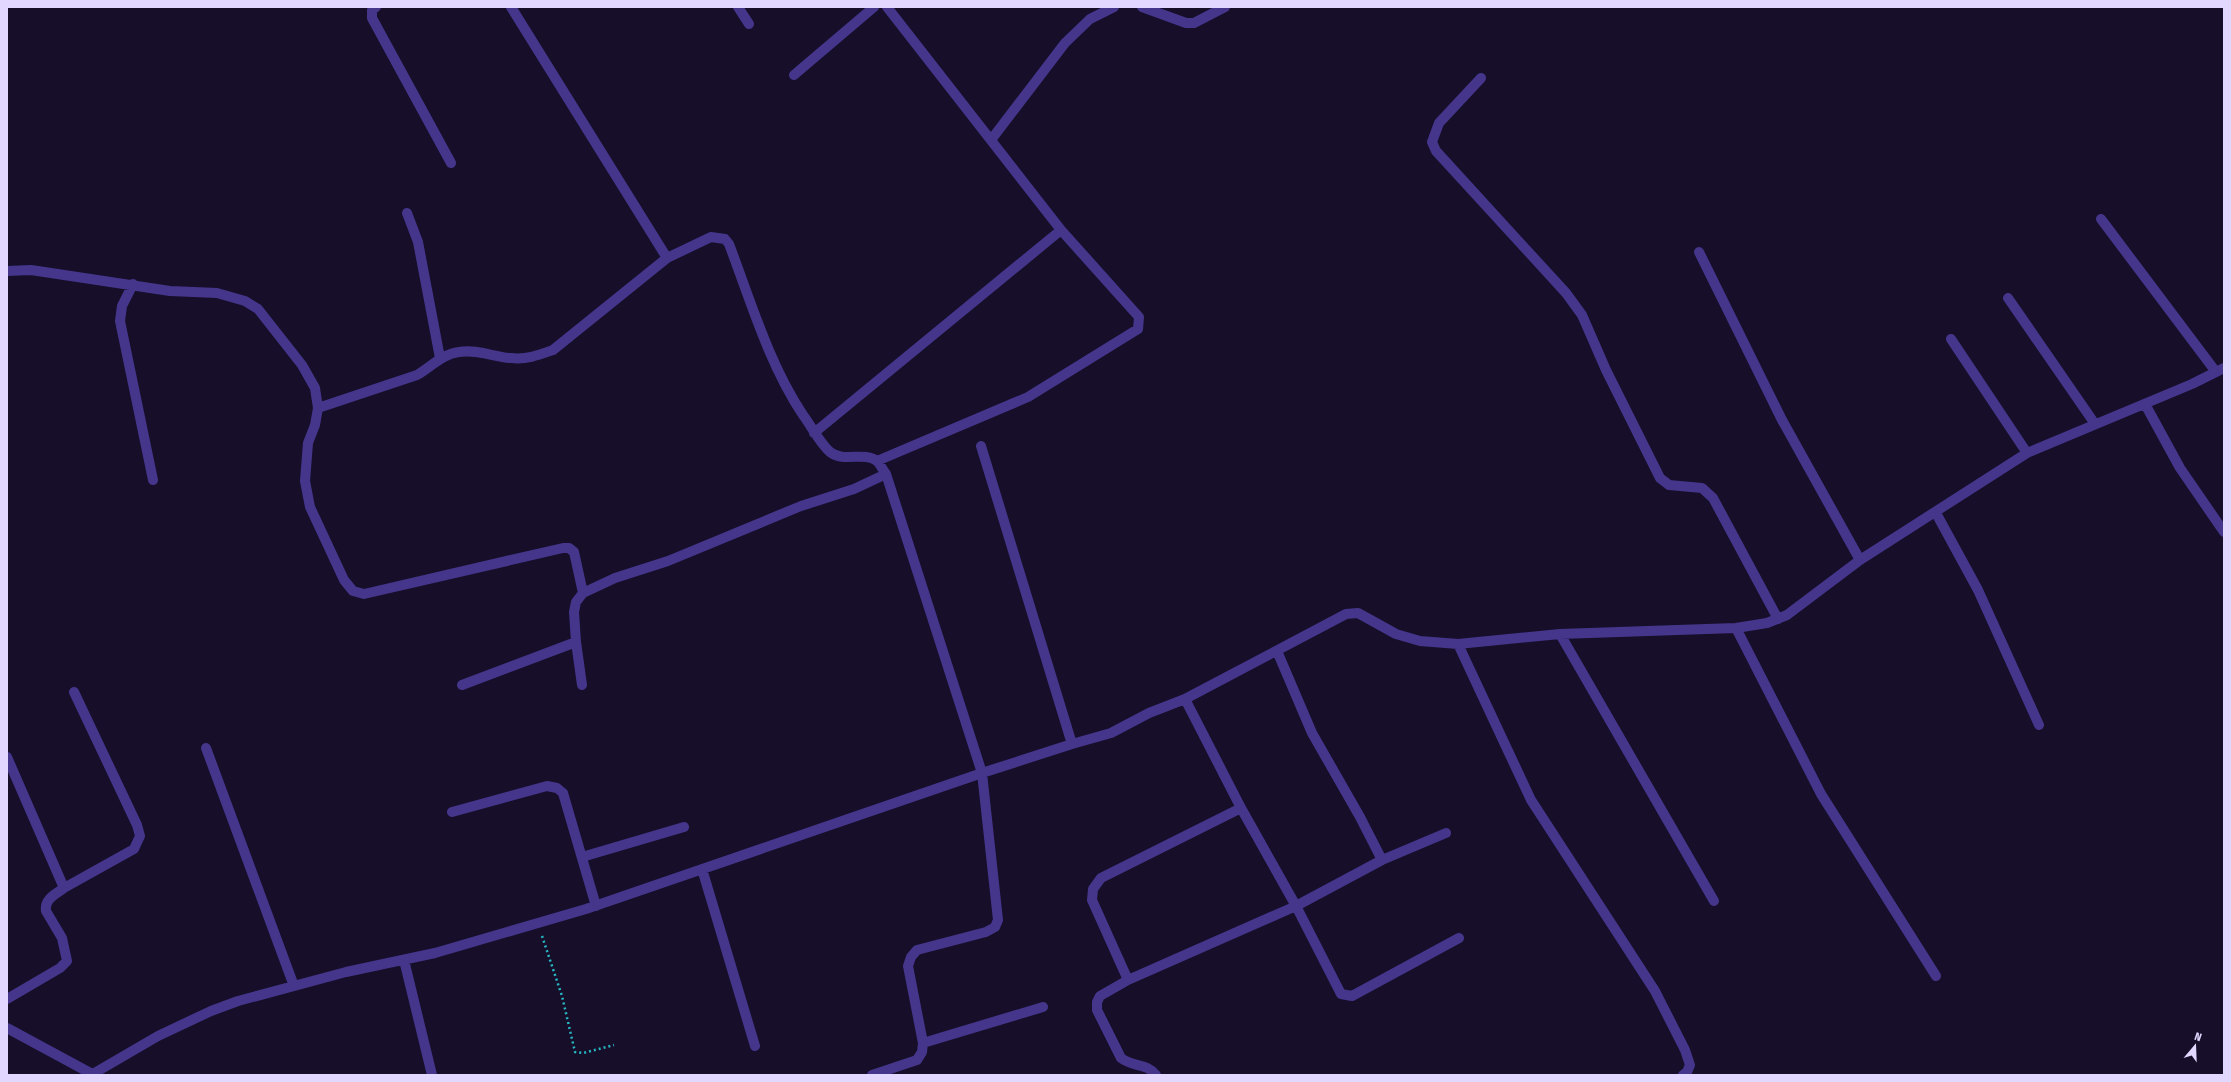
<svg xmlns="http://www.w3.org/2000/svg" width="2231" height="1082" font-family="'Fira Sans Condensed',sans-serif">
	<rect width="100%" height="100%" fill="#170e2a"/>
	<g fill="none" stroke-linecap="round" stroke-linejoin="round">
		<path stroke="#26b7c3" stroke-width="2.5" stroke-dasharray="2 3" stroke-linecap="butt" d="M542,936L562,996L575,1052L583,1053L614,1045"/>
		<path stroke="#45368c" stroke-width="10" d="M376,7L372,10V18L451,163
			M511,7L667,258
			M738,7L749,24
			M1142,7L1186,23H1194L1225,7
			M794,75L874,7
			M1481,78L1439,123L1432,142L1436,151L1566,293L1582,315L1606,370L1660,478L1669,485L1702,488L1713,498L1778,619
			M991,140L1065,43L1090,19L1114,7
			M407,213L418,242L440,358
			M2101,219L2216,372
			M1699,252L1782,420L1860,560
			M7,271L31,270L170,291L217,293L245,301L258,309L302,365L315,388L318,408L315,425L308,443L305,481L310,507L344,580L353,591L364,594L563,548H569L574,552L583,593
			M133,284L122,306L120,321L153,480
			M2008,298L2095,424
			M1951,339L2027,453
			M2145,404L2180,468L2224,532
			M318,408L417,375C431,367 442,354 459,352C477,349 494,357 511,358C526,360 539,355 553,350L667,258L711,237L725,239L729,244C751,302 769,364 803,415C812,427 819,442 830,452C844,463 864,451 877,461C880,464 883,470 886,474L982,773L998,920L995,927L986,932L917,950L911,957L908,966L923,1043L922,1052L917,1060L872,1075
			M814,433L1061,230L887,7
			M981,446L1072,744
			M877,461L1028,397L1138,329L1139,317L1061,230
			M1936,513L1978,590L2039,725
			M1736,628L1821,794L1936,976
			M1560,634L1714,901
			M576,642L582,685
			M1458,644L1531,800L1655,991L1685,1050L1690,1065L1687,1072L1683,1075
			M1277,651L1312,733L1360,817L1382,860L1296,906L1341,994L1352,996L1459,938
			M462,685L576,642L574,612L576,602L583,593L615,578L668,561L801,506L854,489L886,474
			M206,748L294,986
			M7,757L64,888C56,894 44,899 46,911L62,938L67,961L60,968L7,999
			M452,812L547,786L557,788L563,793L596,906
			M582,857L684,827
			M1382,860L1446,833
			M702,869L755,1046
			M64,888L134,849L140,836L137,825L74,692
			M404,960L432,1075
			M1128,980L1092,900L1093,889L1101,878L1241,808
			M7,1028L94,1075
			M923,1043L1043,1007
			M91,1075L158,1036L211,1011L238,1001L346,972L435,953L586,909L982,773L1072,744L1111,733L1149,713L1185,699L1346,614L1358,613L1396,634L1420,641L1458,644L1560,634L1736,628L1767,623L1787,615L1860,560L2027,453L2192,384L2224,368
			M1156,1075C1147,1063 1132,1067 1121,1058L1097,1010V1002L1100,996L1128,980L1296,906L1241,808L1185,699"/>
	</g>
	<rect width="2231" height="1082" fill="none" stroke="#e1d7ff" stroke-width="16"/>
	<g transform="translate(2195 1046) rotate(19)" stroke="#170e2a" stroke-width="3" paint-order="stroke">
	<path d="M0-3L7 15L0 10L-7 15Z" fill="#e1d7ff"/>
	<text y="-6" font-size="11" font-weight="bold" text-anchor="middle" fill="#e1d7ff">N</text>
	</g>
</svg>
